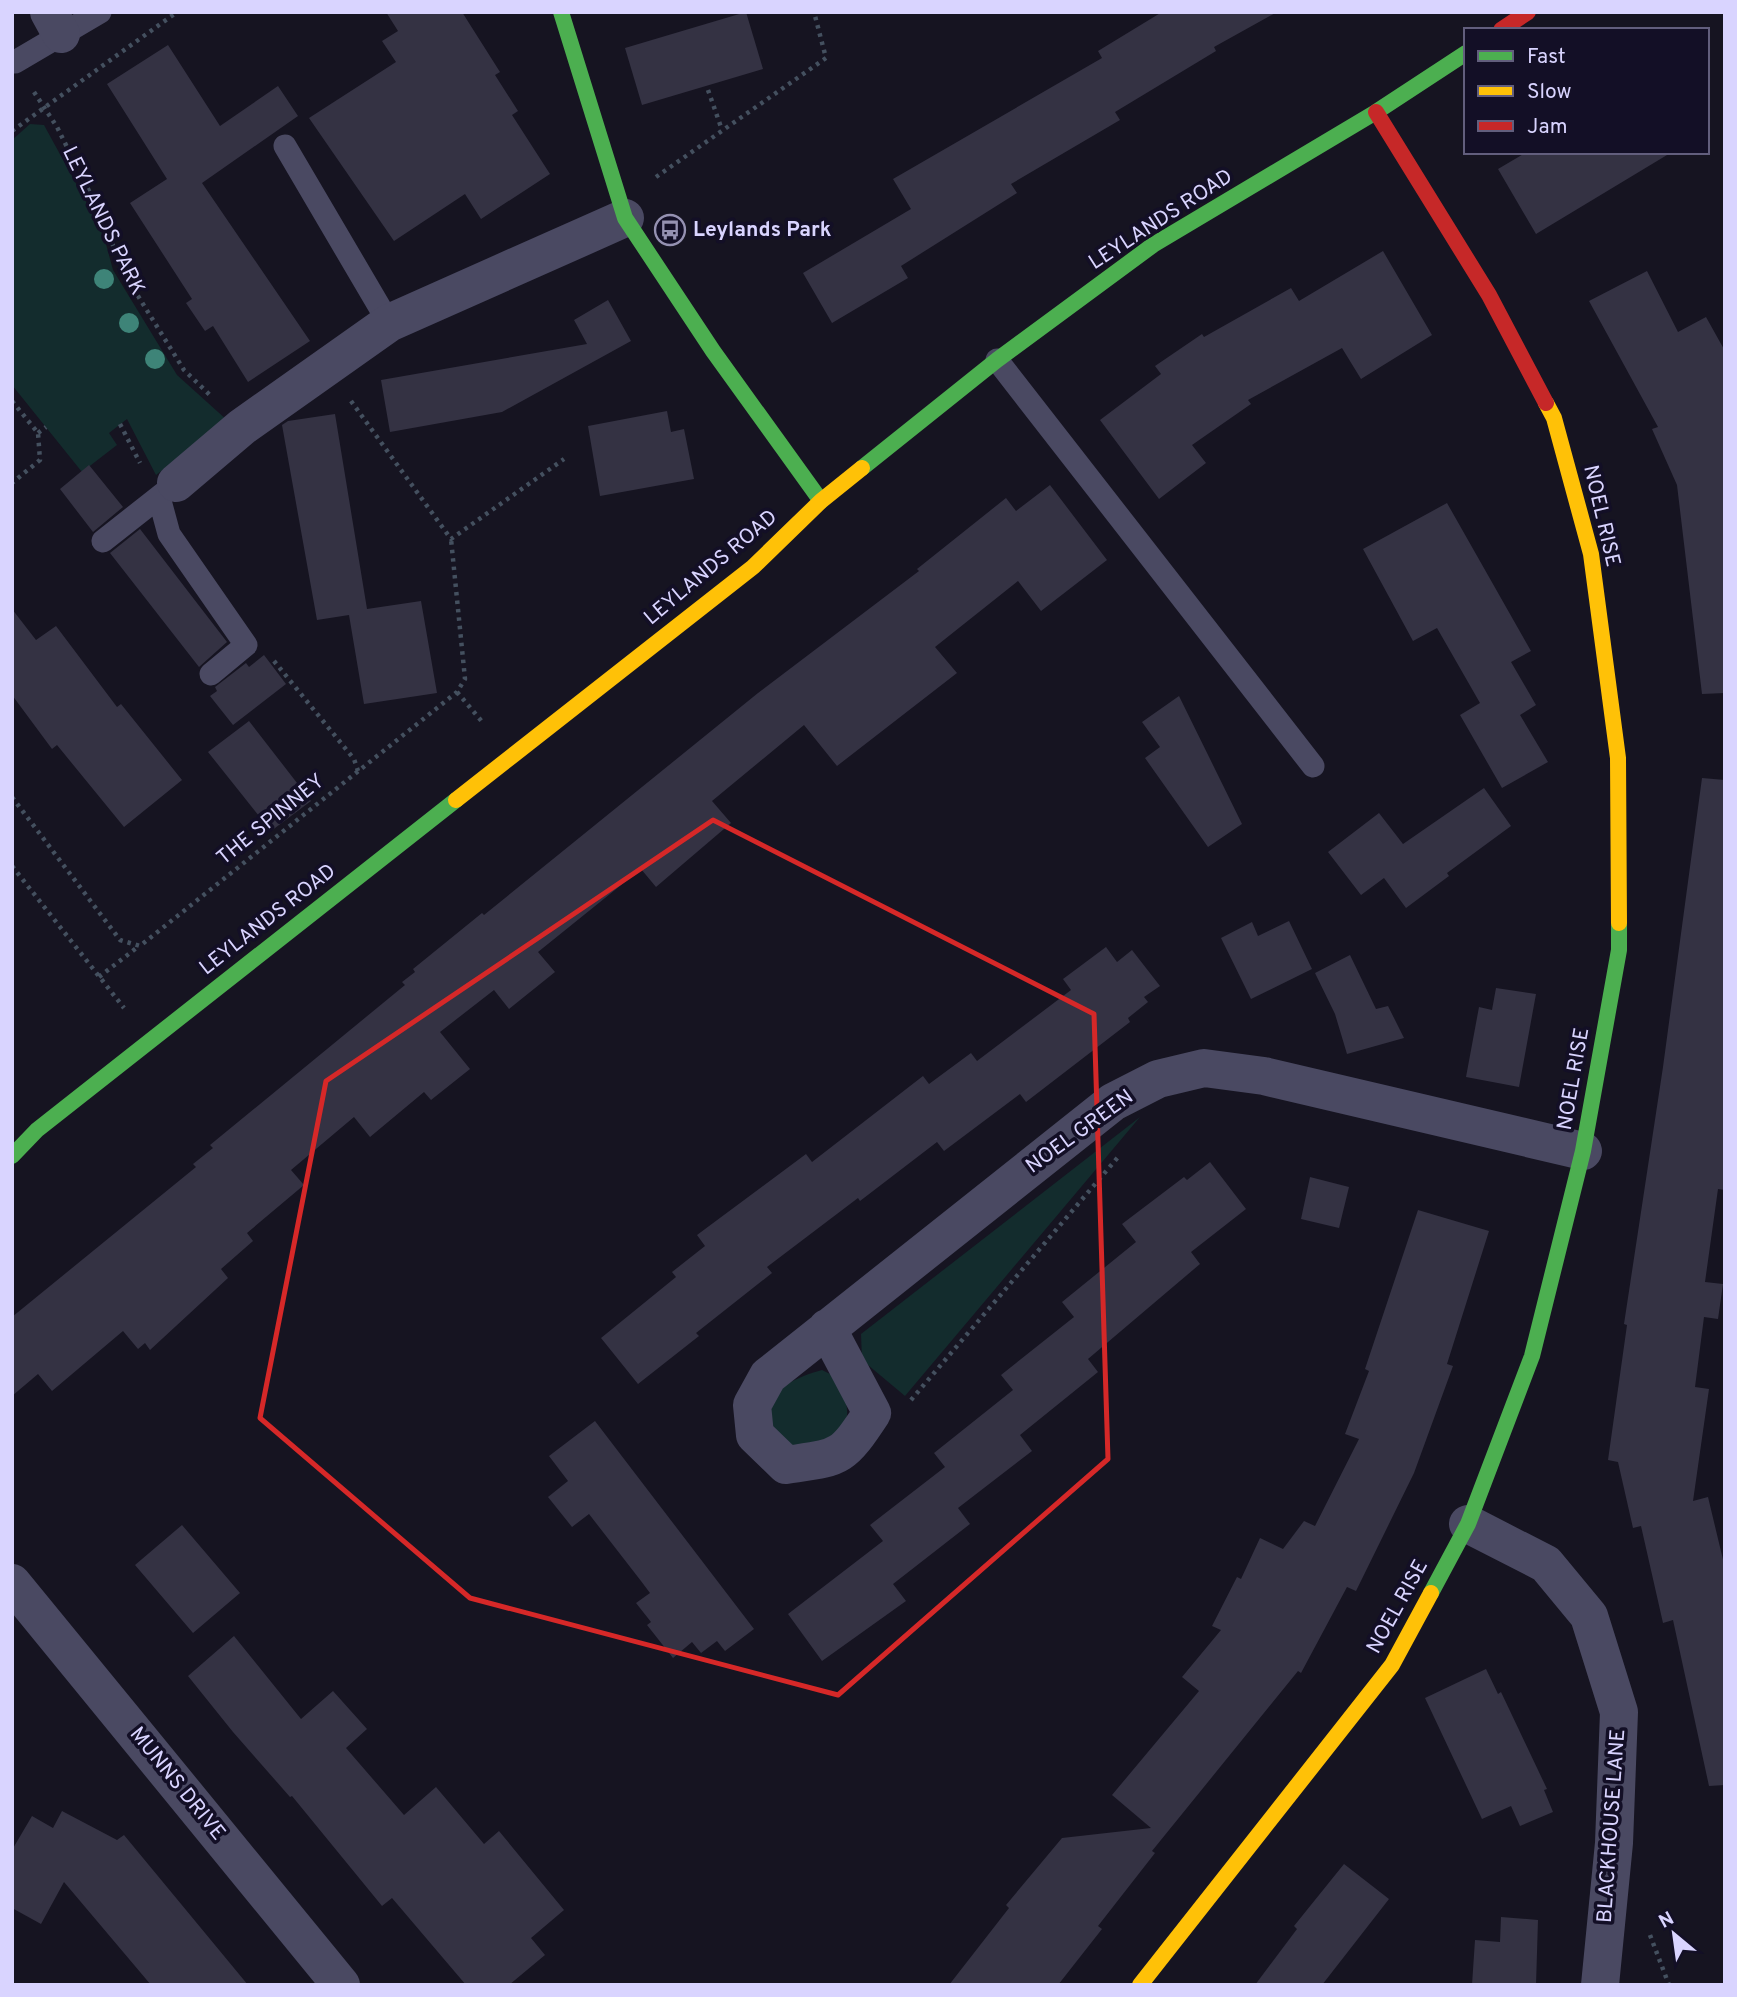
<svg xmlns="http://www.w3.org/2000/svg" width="1737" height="1997" font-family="Overpass,sans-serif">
	<rect width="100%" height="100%" fill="#161421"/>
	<path fill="#132c2d" d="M30,124L44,125L103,233L113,270L177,375L228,421L156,475L127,419L109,433L117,445L82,472L12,385V140Z
		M1140,1117L905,1396L862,1360L861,1334Z
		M822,1370L840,1379C858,1433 842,1441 792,1450C785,1444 772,1434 770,1426C759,1391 797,1377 822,1370Z"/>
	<path fill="#343243" d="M386,12H462L500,72L495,75L518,111L512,115L550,174L481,219L465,194L394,241L309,118L396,62L382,41L398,31Z
		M746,12L763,69L642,105L625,48Z
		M1162,12H1277L1214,47L1216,51L1115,112L1120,120L1011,184L1017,193L901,266L908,278L832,323L803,273L911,209L893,179L1102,58L1098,51Z
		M168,45L220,126L278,86L298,116L202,183L310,341L248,382L213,326L205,331L186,303L192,299L130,203L167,179L107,84Z
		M1527,152H1672L1536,234L1498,169Z
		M1383,251L1432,335L1361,379L1342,348L1248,400L1251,404L1192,445L1206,463L1159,499L1100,420L1161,374L1155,366L1202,334L1204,337L1291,288L1299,301Z
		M1647,271L1678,332L1706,317L1725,351V693L1702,694L1677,485L1652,429L1658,427L1589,301Z
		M608,300L631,341L502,412L390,432L381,380L587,344L574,320Z
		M667,411L671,432L684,429L694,479L600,496L588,426Z
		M335,414L367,609L421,601L437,693L364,704L349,615L317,620L282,425L288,421Z
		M89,465L123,507L93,532L60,489Z
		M1050,485L1107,560L1041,611L1018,581L935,647L957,673L837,766L804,725L712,801L731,823L656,887L641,869L538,952L555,972L509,1009L494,990L440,1032L470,1069L431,1100L424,1092L370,1137L354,1117L291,1170L304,1185L247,1233L253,1241L221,1269L228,1278L150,1350L145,1343L138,1349L123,1331L52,1391L38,1374L12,1396V1317L196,1167L193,1164L213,1148L210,1145L405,985L402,982L415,972L413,969L482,913L484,915L758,693L919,571L917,569L1006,498L1016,511Z
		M1447,503L1531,651L1511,662L1536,705L1520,715L1548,762L1502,788L1460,715L1480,703L1437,628L1413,641L1363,549Z
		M140,529L227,642L199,667L110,553Z
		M12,609L36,640L56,626L117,707L121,704L182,780L124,827L57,745L52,749L12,695Z
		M264,655L286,684L233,725L210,696L217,691L215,687L246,663L249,667Z
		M1179,696L1242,824L1208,847L1145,758L1160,747L1142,722Z
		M249,721L311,801L271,831L208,752Z
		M1702,778L1725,780V1190L1718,1189L1705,1282L1723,1284L1718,1319L1704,1317L1695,1387L1709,1389L1693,1501L1708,1497L1725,1568V1785L1709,1786L1673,1620L1663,1623L1641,1526L1633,1528L1618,1462L1608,1460L1627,1325L1624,1324L1663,1067Z
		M1484,788L1511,826L1447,873L1449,876L1406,908L1384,878L1361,895L1328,852L1379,813L1403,844Z
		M1289,921L1312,969L1251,999L1221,938L1252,922L1258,936Z
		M1106,947L1117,962L1132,950L1160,986L1144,997L1148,1002L1128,1018L1130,1022L1026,1102L1020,1094L944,1151L937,1142L860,1201L858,1198L767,1267L772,1273L696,1333L699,1336L638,1384L601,1338L676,1277L672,1272L705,1246L697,1235L806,1154L812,1162L923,1076L929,1084L971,1053L977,1061L1071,990L1063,979Z
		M1350,955L1376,1009L1388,1006L1404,1038L1347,1054L1335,1014L1315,973Z
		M1496,988L1536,994L1519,1087L1466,1077L1479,1007L1492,1010Z
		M1210,1162L1246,1209L1191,1252L1200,1264L1088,1359L1098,1372L1020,1435L1032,1451L958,1508L970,1524L893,1584L906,1601L822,1661L788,1614L883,1541L870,1525L945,1467L934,1453L1013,1390L1001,1375L1074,1317L1062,1302L1136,1242L1122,1224L1184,1177L1187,1180Z
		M1310,1177L1349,1187L1339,1228L1301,1219Z
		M1418,1210L1489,1231L1447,1364L1453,1366L1414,1473L1356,1591L1347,1587L1301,1673L1298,1671L1152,1851L1155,1853L1098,1926L1102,1929L1058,1985H949L1009,1908L1006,1905L1062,1838L1151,1828L1112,1795L1199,1691L1182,1677L1221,1630L1212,1626L1237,1577L1241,1579L1260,1538L1283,1549L1304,1521L1315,1526L1359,1439L1345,1434L1369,1371L1365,1369Z
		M595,1421L754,1629L725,1651L717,1641L701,1653L692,1642L673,1658L647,1625L651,1622L636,1603L650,1593L641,1581L589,1514L572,1527L548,1497L568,1481L549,1456Z
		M182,1525L240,1593L193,1633L135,1565Z
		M234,1636L301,1719L333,1691L367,1729L346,1748L404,1815L436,1787L484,1844L499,1831L564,1910L531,1938L545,1955L509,1985H466L392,1898L382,1906L292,1796L290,1797L233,1732L188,1676Z
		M1486,1669L1498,1694L1501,1692L1547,1789L1544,1790L1553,1812L1520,1826L1511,1806L1482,1819L1425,1698Z
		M62,1811L117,1840L124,1835L248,1985H151L64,1882L41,1924L12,1908V1850L32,1816L53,1828Z
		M1344,1864L1389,1899L1322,1985H1255L1297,1929L1294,1926Z
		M1501,1917L1538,1920L1536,1985H1472L1475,1940L1500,1942Z"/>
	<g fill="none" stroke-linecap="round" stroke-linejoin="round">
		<path stroke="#44505f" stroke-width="4.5" stroke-dasharray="3.5 5" stroke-linecap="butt" d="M708,90L722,130
			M34,92L57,127L107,227L120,267L184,370L212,397
			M12,131L177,12
			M656,177L826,58L814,12
			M12,401L38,433L40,460L12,483
			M351,401L451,539L564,459
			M120,424L140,463
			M38,433L46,427
			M274,661L354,759L358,771
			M457,692L484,724
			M12,797L120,940L140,946L457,692L465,679L451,539
			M12,866L124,1008
			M99,977L139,946
			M911,1400L1119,1156
			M1650,1935L1669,1985"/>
		<path stroke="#4a4962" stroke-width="23" d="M15,62L100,12
			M285,146L389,323
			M997,360L1313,766
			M159,497L169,534L246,645L211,674
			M103,541L169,489"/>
		<path stroke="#4a4962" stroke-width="38" d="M49,12L61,34
			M176,483L242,427L389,323L625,218
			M827,1328L872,1413C841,1460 840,1457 786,1465L755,1435L752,1405L768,1376L1113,1102L1158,1079L1204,1068L1264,1076L1583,1151
			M1468,1524L1546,1564L1589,1616L1619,1712L1614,1843L1600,1985
			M12,1583L341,1985"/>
		<path stroke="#4caf50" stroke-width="16" d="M561,12L625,218L713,351L821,501
			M862,468L997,360L1153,245L1376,112L1466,53
			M12,1156L37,1130L456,800
			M1431,1593L1468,1524L1532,1356L1583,1151L1619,950V923"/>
		<path stroke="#ffc107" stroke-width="16" d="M1546,403L1554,418L1591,554L1618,758L1619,923
			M456,800L753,567L821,501L862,468
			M1140,1985L1392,1665L1431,1593"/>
		<path stroke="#c62828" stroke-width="16" d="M1501,30L1528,12
			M1376,112L1489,295L1546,403"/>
	</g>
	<g fill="#3e8478">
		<circle cx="104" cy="279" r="10"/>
		<circle cx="129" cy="323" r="10"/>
		<circle cx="155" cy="359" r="10"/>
	</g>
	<path fill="none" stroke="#d62828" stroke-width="5" stroke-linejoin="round" d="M713,820L1094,1014L1108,1459L838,1695L470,1598L260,1418L326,1081Z"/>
	<defs>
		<g id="bus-ring" transform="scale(1.575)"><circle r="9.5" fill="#130f26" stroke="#9591b1" stroke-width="1.5"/><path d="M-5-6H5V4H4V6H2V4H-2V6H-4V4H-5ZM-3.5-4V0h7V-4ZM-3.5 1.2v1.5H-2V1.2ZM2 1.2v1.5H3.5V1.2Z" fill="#9591b1"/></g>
	</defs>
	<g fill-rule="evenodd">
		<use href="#bus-ring" x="670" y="230"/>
	</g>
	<g text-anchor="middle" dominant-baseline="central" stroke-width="7" stroke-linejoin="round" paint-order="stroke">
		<g font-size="21" fill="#d9d4ff" stroke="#130f26">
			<text transform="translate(1161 220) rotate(-33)">LEYLANDS ROAD</text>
			<text transform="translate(103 221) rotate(64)">LEYLANDS PARK</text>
			<text transform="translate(1601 516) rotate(77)">NOEL RISE</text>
			<text transform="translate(711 568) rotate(-40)">LEYLANDS ROAD</text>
			<text transform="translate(271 820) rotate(-39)">THE SPINNEY</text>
			<text transform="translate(268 920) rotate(-38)">LEYLANDS ROAD</text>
			<text transform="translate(1574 1079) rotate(-80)">NOEL RISE</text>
			<text transform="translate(1080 1132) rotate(-36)">NOEL GREEN</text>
			<text transform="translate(1398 1607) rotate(-61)">NOEL RISE</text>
			<text transform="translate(177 1784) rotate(51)">MUNNS DRIVE</text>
			<text transform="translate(1612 1826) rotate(-86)">BLACKHOUSE LANE</text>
		</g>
		<g font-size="21" font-weight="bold" fill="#d9d4ff" stroke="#130f26" text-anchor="start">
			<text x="693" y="230">Leylands Park</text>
		</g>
	</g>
	<rect width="1737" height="1997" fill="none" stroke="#d9d4ff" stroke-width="28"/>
	<rect x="1464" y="28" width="245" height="126" fill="#130f26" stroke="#625e7d" stroke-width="2"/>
	<rect x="1478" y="51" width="35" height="10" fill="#4caf50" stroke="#625e7d" stroke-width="2"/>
	<text x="1527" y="63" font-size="21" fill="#d9d4ff">Fast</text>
	<rect x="1478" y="86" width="35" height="10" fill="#ffc107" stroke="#625e7d" stroke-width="2"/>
	<text x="1527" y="98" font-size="21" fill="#d9d4ff">Slow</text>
	<rect x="1478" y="121" width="35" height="10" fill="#c62828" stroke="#625e7d" stroke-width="2"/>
	<text x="1527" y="133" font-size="21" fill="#d9d4ff">Jam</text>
	<g transform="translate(1674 1934) rotate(331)" stroke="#130f26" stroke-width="5" paint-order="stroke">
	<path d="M0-5L12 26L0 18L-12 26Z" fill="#d9d4ff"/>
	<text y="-10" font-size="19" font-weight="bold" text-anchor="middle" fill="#d9d4ff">N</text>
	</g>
</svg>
